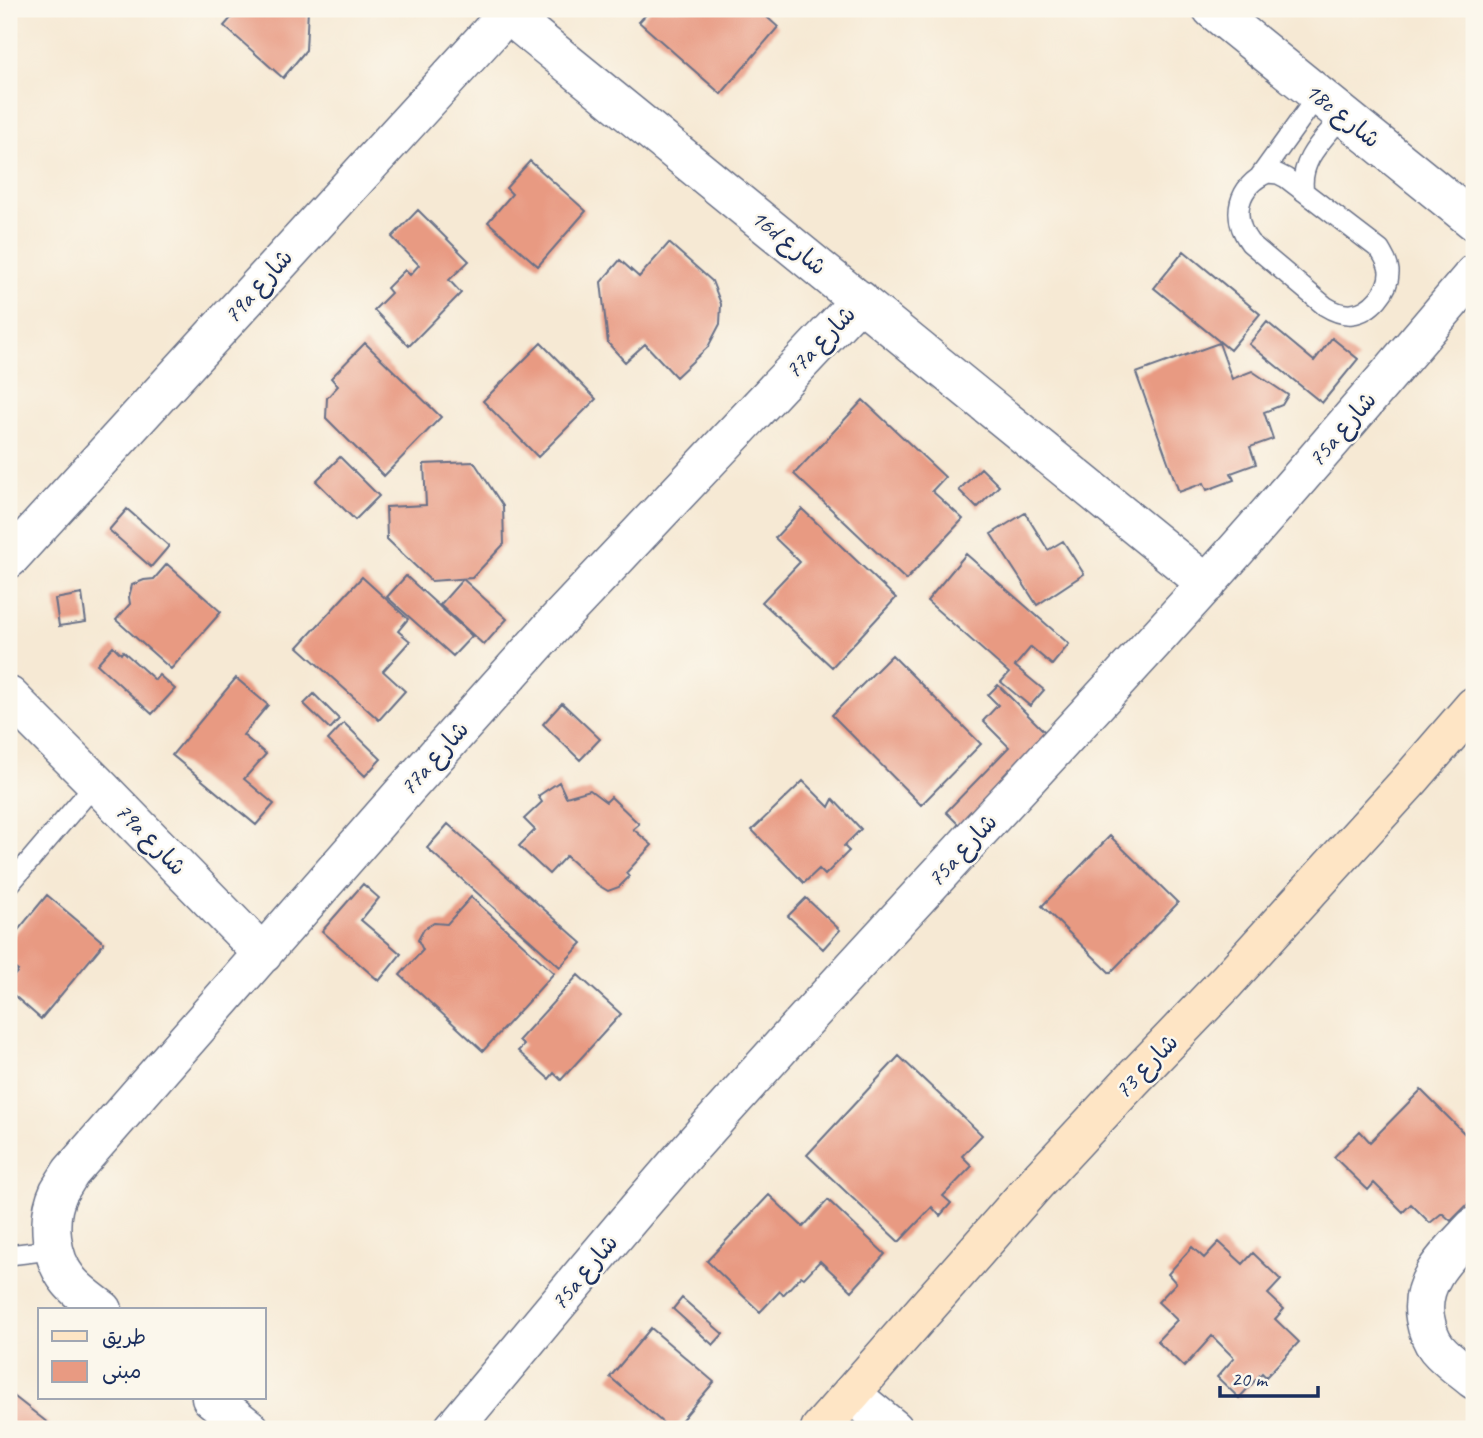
<svg xmlns="http://www.w3.org/2000/svg" width="1483" height="1438" font-family="Caveat,'Playpen Sans Arabic',sans-serif">
	<rect width="100%" height="100%" fill="#fbf7ec"/>
	<filter id="ink" filterUnits="userSpaceOnUse"><feTurbulence type="fractalNoise" baseFrequency=".0143" numOctaves="2"/><feDisplacementMap in="SourceGraphic" scale="14" xChannelSelector="R" yChannelSelector="G"/><feConvolveMatrix kernelMatrix="1 2 1 2 8 2 1 2 1" color-interpolation-filters="sRGB"/></filter>
	<filter id="wash" filterUnits="userSpaceOnUse"><feTurbulence type="fractalNoise" baseFrequency=".00686" numOctaves="4" result="noise"/><feDisplacementMap in="SourceGraphic" scale="28" xChannelSelector="R" yChannelSelector="G"/><feGaussianBlur stdDeviation="1.57" result="paint"/><feColorMatrix in="noise" values="0 0 0 0 0 0 0 0 0 0 0 0 0 0 0 0 0 1.4 0 .05"/><feComposite in="paint" operator="in"/></filter>
	<g filter="url(#wash)">
		<rect width="100%" height="100%" fill="#f6e9d4"/>
		<g id="blocks">
			<path fill="#e89a82" d="M239,9H308L306,50L283,78L224,26Z
				M651,9H758L778,27L721,94L639,22Z
				M530,161L586,211L538,266L488,222L512,194L506,188Z
				M418,210L469,261L449,280L461,293L409,346L374,310L391,293L387,288L405,270L410,275L419,265L392,237Z
				M669,243L712,281L721,304L720,324L708,347L676,377L645,344L625,362L608,343L601,282L620,260L639,277Z
				M1184,251L1260,314L1230,350L1154,288Z
				M1267,322L1314,361L1332,338L1358,359L1322,403L1249,344Z
				M365,343L441,417L384,476L326,418L327,398L338,386L331,378Z
				M541,343L596,399L538,457L483,401Z
				M1219,343L1232,379L1252,371L1288,395L1282,405L1264,412L1273,439L1250,447L1256,464L1231,473L1234,480L1207,490L1204,483L1179,492L1136,373Z
				M863,400L945,477L932,491L963,519L906,580L794,474Z
				M340,457L379,496L355,520L316,481Z
				M474,462L503,506L504,544L472,578L431,581L387,539L386,507L426,505L424,464Z
				M981,468L999,486L977,508L959,490Z
				M127,509L169,546L151,567L109,530Z
				M802,509L896,598L832,667L762,602L800,562L775,538Z
				M1025,513L1048,550L1063,541L1084,574L1037,605L991,534Z
				M966,554L1069,644L1052,665L1031,647L1015,666L1044,690L1030,706L1001,682L1009,673L927,601Z
				M167,564L221,612L171,669L116,620L130,604L129,597L132,585L144,580L154,579Z
				M406,576L472,636L453,656L387,597Z
				M362,577L408,619L398,631L410,641L383,671L405,691L379,720L298,647Z
				M463,579L507,619L484,645L440,605Z
				M82,594L86,622L59,626L55,599Z
				M113,646L121,654L123,651L155,680L159,675L175,689L152,714L97,664Z
				M892,655L981,744L921,805L832,715Z
				M236,678L268,705L243,735L266,754L244,779L274,804L256,825L172,755Z
				M998,685L1053,740L965,831L946,812L1009,747L983,721L998,705L988,695Z
				M314,694L339,719L330,729L304,704Z
				M562,703L600,739L580,760L543,724Z
				M344,723L381,759L365,776L328,740Z
				M803,781L829,807L833,799L861,829L844,846L849,851L825,875L819,869L804,883L752,830Z
				M559,782L566,797L590,790L606,802L611,797L639,824L633,829L652,845L626,873L629,877L619,887L608,891L598,885L566,856L549,874L519,846L535,830L524,819L542,802L538,796Z
				M448,824L582,943L560,967L427,848Z
				M1110,836L1178,903L1110,973L1042,906Z
				M363,884L379,898L361,920L401,954L379,981L322,931Z
				M47,895L104,943L41,1019L9,991V982L18,971L9,964V941Z
				M471,897L554,973L483,1051L400,975L423,950L418,940L424,929L434,923L447,924Z
				M806,898L840,930L823,949L788,916Z
				M578,975L621,1014L561,1080L554,1073L549,1079L518,1051L524,1045L519,1040Z
				M899,1056L982,1135L962,1156L972,1166L943,1196L951,1203L940,1216L932,1207L899,1242L807,1155Z
				M1421,1090L1474,1143V1198L1451,1221L1442,1213L1430,1223L1411,1204L1403,1212L1374,1183L1368,1190L1334,1157L1360,1131L1370,1142Z
				M769,1195L803,1227L828,1200L885,1254L852,1291L820,1261L804,1278L801,1276L783,1295L780,1291L760,1312L707,1261Z
				M1219,1242L1243,1264L1253,1253L1281,1280L1268,1294L1284,1309L1275,1319L1299,1342L1266,1377L1262,1373L1239,1398L1217,1377L1234,1358L1212,1336L1184,1367L1157,1341L1177,1320L1158,1302L1176,1283L1168,1274L1192,1247L1204,1258Z
				M682,1298L723,1334L713,1345L673,1309Z
				M651,1328L714,1382L674,1429H670L610,1377Z
				M9,1394H11L48,1423L49,1429H9Z"/>
		</g>
	</g>
	<g filter="url(#ink)">
		<use href="#blocks" fill-opacity="0" stroke="#687087" stroke-width="2"/>
		<g fill="none" stroke-linecap="round" stroke-linejoin="round">
			<g stroke="#687087" stroke-width="22">
				<path id="lane" d="M1268,173L1278,174L1286,178L1380,250C1384,257 1388,262 1389,271C1390,290 1371,312 1352,314C1342,315 1333,311 1325,306L1250,243C1230,217 1238,185 1268,173Z
					M1260,176L1318,95
					M1304,192C1298,160 1325,138 1343,115
					M9,885L96,783
					M9,1255L34,1252L53,1242"/>
			</g>
			<g stroke="#687087" stroke-width="41">
				<path id="street" d="M501,9L1207,584
					M1212,9L1474,221
					M9,559L507,14
					M9,696L96,783L263,954
					M1474,1227C1450,1253 1418,1280 1425,1318C1427,1329 1430,1339 1437,1348C1447,1360 1462,1370 1474,1380
					M103,1310C91,1301 78,1292 69,1281C50,1258 46,1218 59,1191C63,1185 67,1178 71,1172L408,787L556,622L860,300
					M851,1394L894,1429
					M211,1398L250,1429
					M453,1429C533,1334 611,1238 693,1145C861,955 1036,772 1206,584C1297,483 1386,378 1474,274"/>
			</g>
			<g stroke="#687087" stroke-width="41">
				<path id="secondary" d="M820,1429L1037,1182L1132,1080L1227,981L1410,780L1474,706"/>
			</g>
			<use href="#lane" stroke="#fff" stroke-width="19"/>
			<use href="#street" stroke="#fff" stroke-width="38"/>
			<use href="#secondary" stroke="#fee5c5" stroke-width="38"/>
		</g>
	</g>
	<g text-anchor="middle" dominant-baseline="central" stroke-width="5" stroke-linejoin="round" paint-order="stroke">
		<g font-size="24" fill="#1b2f5e" stroke="#fbf7ec">
			<text transform="translate(1343 115) rotate(39)">18c شارع</text>
			<text transform="translate(789 242) rotate(39)">16d شارع</text>
			<text transform="translate(258 286) rotate(-48)">79a شارع</text>
			<text transform="translate(820 342) rotate(-46)">77a شارع</text>
			<text transform="translate(1342 429) rotate(-49)">75a شارع</text>
			<text transform="translate(434 758) rotate(-48)">77a شارع</text>
			<text transform="translate(151 839) rotate(46)">79a شارع</text>
			<text transform="translate(962 850) rotate(-47)">75a شارع</text>
			<text transform="translate(1146 1066) rotate(-46)">شارع 73</text>
			<text transform="translate(584 1272) rotate(-50)">75a شارع</text>
		</g>
	</g>
	<rect width="1483" height="1438" fill="none" stroke="#fbf7ec" stroke-width="35"/>
	<rect x="38" y="1308" width="228" height="91" fill="#fbf7ec" stroke="#a1a7b3" stroke-width="2"/>
	<rect x="52" y="1331" width="35" height="10" fill="#fee5c5" stroke="#a1a7b3" stroke-width="2"/>
	<text x="102" y="1344" font-size="21" fill="#1b2f5e">طريق</text>
	<rect x="52" y="1361" width="35" height="21" fill="#e89a82" stroke="#a1a7b3" stroke-width="2"/>
	<text x="102" y="1378" font-size="21" fill="#1b2f5e">مبنى</text>
	<path d="M1220 1386v10h98v-10" fill="none" stroke="#1b2f5e" stroke-width="3.5"/>
	<text x="1231" y="1386" font-size="21" fill="#1b2f5e" stroke="#fbf7ec" stroke-width="5" paint-order="stroke">20 m</text>
</svg>
